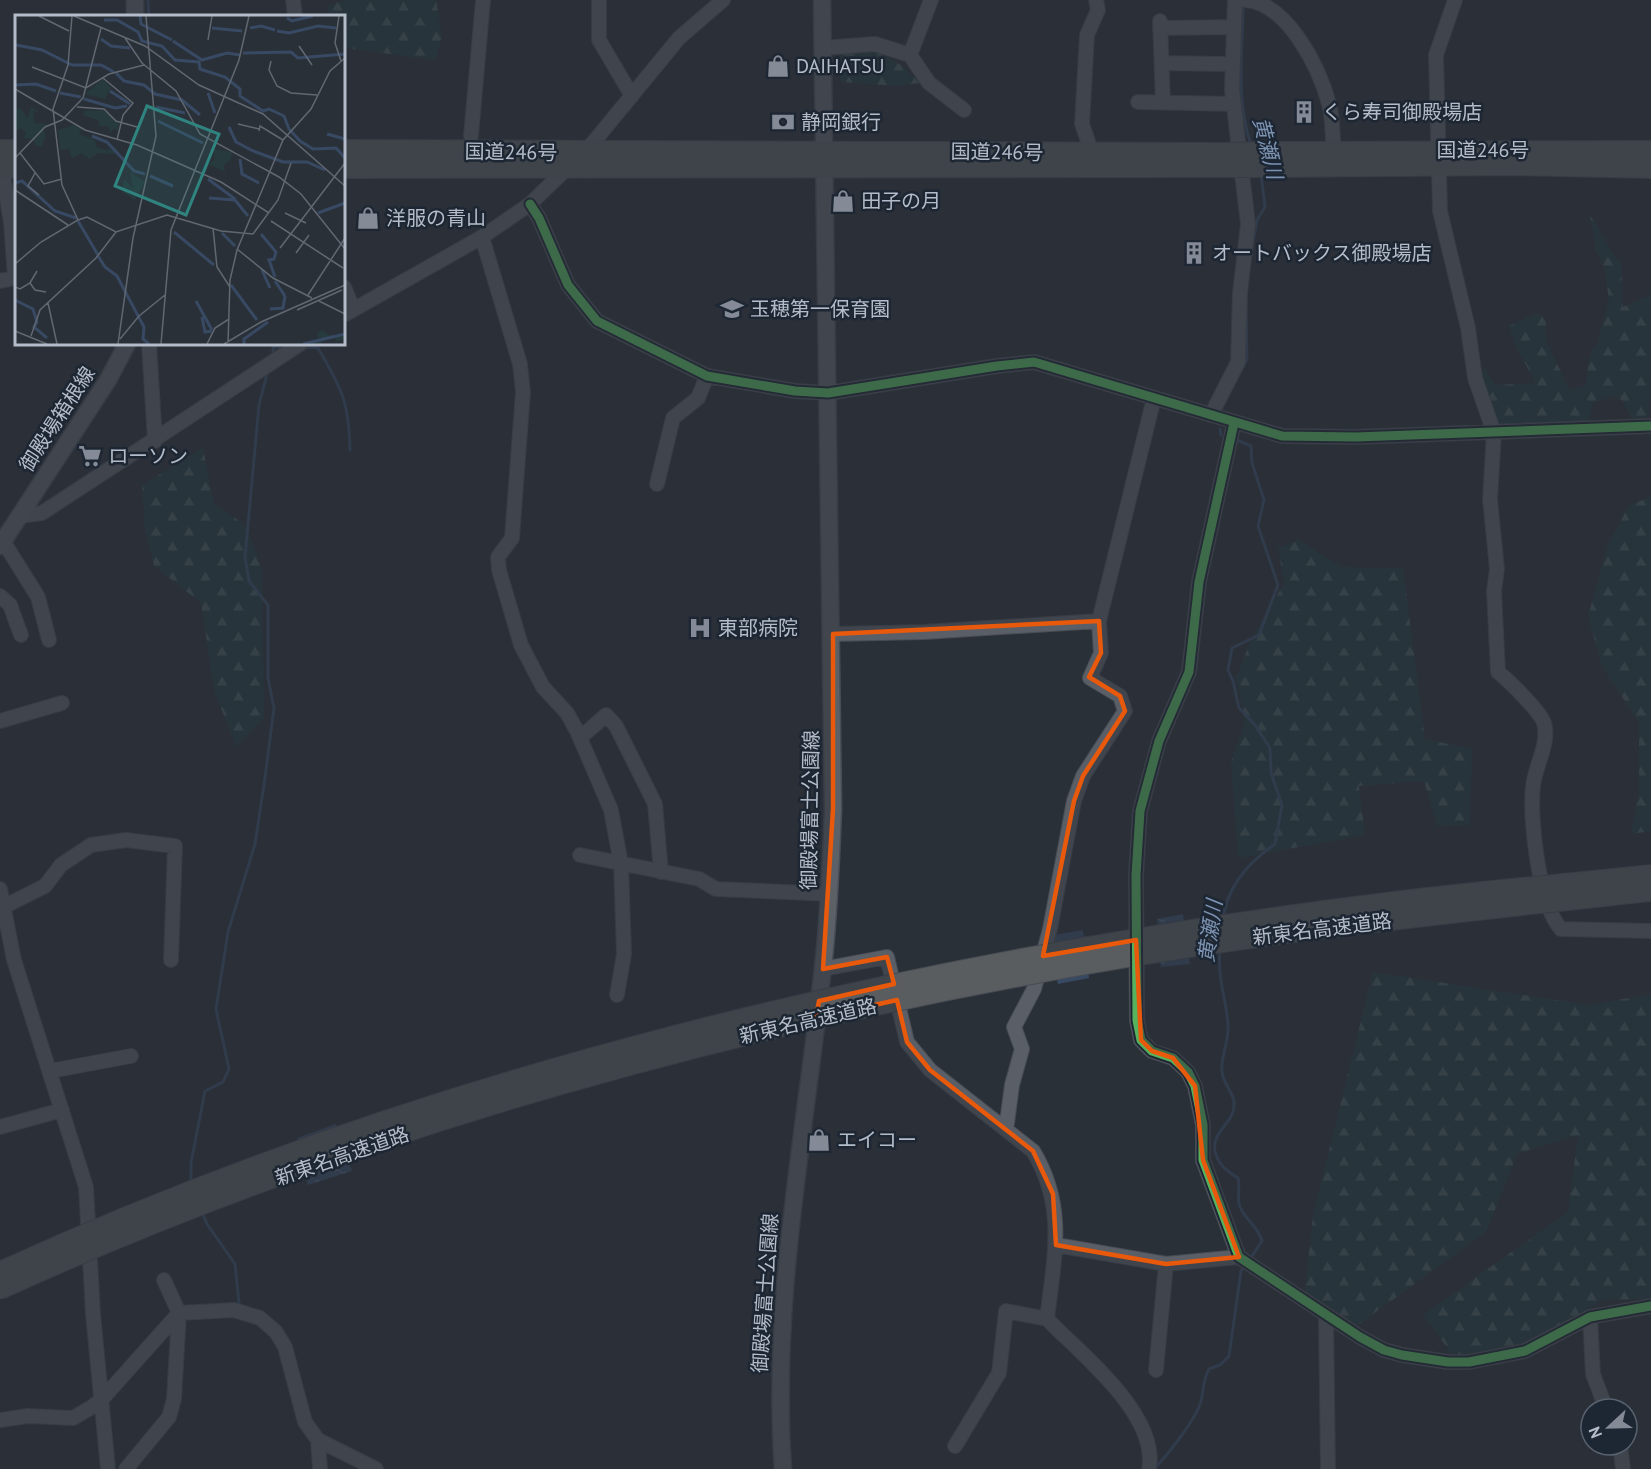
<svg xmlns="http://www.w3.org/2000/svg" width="1651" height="1469" font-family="'PT Sans','Noto Sans JP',sans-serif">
	<defs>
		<pattern id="forest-firs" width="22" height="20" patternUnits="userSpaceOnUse" patternTransform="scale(1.5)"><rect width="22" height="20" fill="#273a3e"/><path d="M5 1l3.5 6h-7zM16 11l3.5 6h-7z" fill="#445559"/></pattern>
		<pattern id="water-ripples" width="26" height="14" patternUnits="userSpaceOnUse" patternTransform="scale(1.5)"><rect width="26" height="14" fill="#384963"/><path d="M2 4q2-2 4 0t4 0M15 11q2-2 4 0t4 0" fill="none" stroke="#526178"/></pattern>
	</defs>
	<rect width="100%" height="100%" fill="#2a3038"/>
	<path fill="url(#forest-firs)" d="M345,0H436L442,36L435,60L344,48V16H327L329,5Z
		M869,48L901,65L920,83L897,86L841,82L839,65L844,50Z
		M1590,215L1615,257L1621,261L1623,307L1651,295L1649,416L1634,423L1622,400L1612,396L1593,403L1589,420L1573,427L1496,426L1479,374L1485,368L1495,385L1536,383L1517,349L1509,326L1536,313L1546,318V341L1570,390L1586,385L1589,357L1598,341L1609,301L1605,270L1596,250Z
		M203,448L214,503L245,525L262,569L264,718L236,747L214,690L201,603L154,566L145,531L142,485Z
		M1651,497V831L1631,834L1639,792V722L1602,667L1588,616L1608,545L1629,505Z
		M1298,540L1342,567L1403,568L1425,739L1472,749L1470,825L1437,826L1424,781L1359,786L1365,835L1238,858L1231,761L1245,722L1236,677L1251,640L1284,583L1278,548Z
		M1373,972L1589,1005L1651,994V1299L1602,1300L1535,1345L1458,1362L1423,1315L1568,1212L1578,1135L1517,1154L1486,1232L1351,1330L1304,1298L1313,1215Z"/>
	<path fill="url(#water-ripples)" d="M1183,914L1190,964L1161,967L1155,932L1159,931L1157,919Z
		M1083,930L1089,978L1058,984L1051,948L1055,946L1053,935Z
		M336,1124L352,1171L308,1185L296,1149L301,1147L297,1138Z"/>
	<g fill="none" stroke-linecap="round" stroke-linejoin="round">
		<path stroke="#384963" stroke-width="3" d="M148,0L149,16
			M1243,3C1243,51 1235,98 1251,145
			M1250,260L1257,220L1265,207L1261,174
			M275,347L287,346
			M303,347L318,348C342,389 349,402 350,450
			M272,358L274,344
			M1225,401L1247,359L1246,305
			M1220,429L1221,435
			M1223,919C1227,886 1249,862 1275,844L1282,805L1271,773L1270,748L1255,725L1239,708L1233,681L1228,670L1232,648L1259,635L1278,585L1258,526L1264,500L1252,463L1251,446L1239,441
			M1220,949C1217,981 1227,999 1228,1027C1229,1042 1220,1058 1222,1072C1223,1083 1233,1092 1234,1102C1236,1123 1211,1131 1215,1151C1218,1165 1227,1171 1238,1178C1241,1188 1236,1198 1240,1207C1246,1221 1258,1226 1262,1241L1250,1259
			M191,1184V1163L205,1091L223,1082L229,1069L216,1009L228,932L255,844L264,785L274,708L268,678V605L249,581L245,557L259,405L268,370
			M202,1212L207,1224L235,1264L239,1303
			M1154,1469C1166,1457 1197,1418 1201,1401C1204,1389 1203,1380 1209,1369L1220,1365L1229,1356L1241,1271L1244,1267"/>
		<g stroke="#484c53" stroke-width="16">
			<path id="minor" d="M293,0L295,16
				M599,0V40L632,96
				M1246,0C1288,4 1319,67 1329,104C1333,118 1332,135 1334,150
				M1455,0L1436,55L1440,211L1468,328L1475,378L1494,433L1490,499L1497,569L1494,591L1498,672C1508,680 1540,711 1544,723C1550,743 1535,766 1533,786C1529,818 1539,905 1561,929L1651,931
				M1160,21L1163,102
				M1160,28L1234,27
				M822,48L875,44L910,55L929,83L964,110
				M910,55L931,0
				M1162,63L1223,64
				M1138,102L1234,104
				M471,136L483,0
				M1092,153L1082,124L1087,35L1098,10L1096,0
				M530,204L539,218L568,285L597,321L707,376L795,391L828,393L997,366L1034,362L1282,436L1356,437L1651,426
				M482,237L520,364L523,392L512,538L498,557L499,570L521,645L543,687L567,713L577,731L611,810L621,864L624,954L617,995
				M0,281L15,278L11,223L2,168
				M344,287L353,309
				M344,315L482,237L530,204L592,144L679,38L723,0
				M149,344L155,441
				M1211,415L1238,362L1240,293L1248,224L1232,90L1235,0
				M1234,423L1199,582L1189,672L1159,741L1140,811L1136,875L1137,1020L1141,1040L1152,1051L1173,1058L1188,1072L1195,1086L1203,1125V1160L1239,1257L1360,1337L1384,1350L1402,1355L1448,1362H1469L1525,1351L1590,1317L1651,1306
				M657,484L673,418L698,398L707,376
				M20,516L42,513L300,344
				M3,541L38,597L49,640
				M0,596L10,605L21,635
				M833,634L924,632L1099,621L1154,398
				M0,721L62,703
				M580,738L606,715L616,726L655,804L661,872
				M580,855L699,879L716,889L830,894
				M0,889L14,960L86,1187L93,1314L108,1469
				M3,907L45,886L61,865L91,845L126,840L175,846L171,960
				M823,969L887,957L907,1042L930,1070L1033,1151C1067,1207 1054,1258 1047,1319C1082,1355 1159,1415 1149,1469
				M50,1071L131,1056
				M0,1127L62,1110
				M1006,1130L1012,1085L1022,1049L1014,1027L1034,989L1050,929L1074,801L1083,776L1125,711L1120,696L1090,678L1101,653L1099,621
				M1056,1245L1166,1264L1239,1257
				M1326,1317L1328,1469
				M1590,1317L1593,1374L1606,1409
				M1156,1370L1166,1264
				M0,1420L28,1416L73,1418L92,1407L103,1398L179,1313L234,1310L260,1318L276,1332L285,1347L305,1422L318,1440L376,1469
				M318,1440L320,1469
				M1620,1445L1623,1469
				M955,1446L999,1373L1006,1311L1047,1319
				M126,1469L169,1417L174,1399L179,1313L164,1280"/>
		</g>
		<g stroke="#484c55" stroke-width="19">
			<path id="major" d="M135,0V16
				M0,546L108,380L127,344
				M783,1469C771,1300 805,1135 823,967C829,915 831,862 833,809L822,0"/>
		</g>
		<g stroke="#474c53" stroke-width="22">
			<path id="highway" d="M0,150H16
				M344,150L1233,153
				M1261,152L1651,151
				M1264,167L1518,165L1651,168
				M0,168H16
				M344,168L1236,167"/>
		</g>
		<use href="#minor" stroke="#5a5e66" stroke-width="14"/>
		<use href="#major" stroke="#5c6168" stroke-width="16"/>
		<use href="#highway" stroke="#5a5d60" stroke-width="20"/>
		<g stroke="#474c53" stroke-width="22" stroke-linecap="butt">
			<path id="highway-bridge" d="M1233,153L1261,152
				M1236,167H1264
				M0,1272C430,1075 910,962 1378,904C1469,892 1560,885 1651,875
				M0,1289C348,1131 722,1027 1098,962C1281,930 1466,911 1651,891"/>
		</g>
		<use href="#highway-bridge" stroke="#5a5d60" stroke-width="20"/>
		<g stroke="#1d2633" stroke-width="13">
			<path id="cycleway" d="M530,204L539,218L568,285L597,321L707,376L795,391L828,393L997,366L1034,362L1282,436L1356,437L1651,426
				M1234,423L1199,582L1189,672L1159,741L1140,811L1136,875L1137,1020L1141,1040L1152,1051L1173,1058L1188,1072L1195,1086L1203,1125V1160L1239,1257L1360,1337L1384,1350L1402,1355L1448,1362H1469L1525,1351L1590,1317L1651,1306"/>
		</g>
		<use href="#cycleway" stroke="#56b35d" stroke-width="9"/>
	</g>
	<path d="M0 0H1651V1469H0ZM1099,621L1101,653L1089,677L1120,696L1125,711L1083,776L1074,801L1043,956L1136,940L1141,1040L1152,1051L1173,1058L1195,1086L1203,1160L1239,1257L1166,1264L1056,1245L1053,1194L1033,1151L930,1070L907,1042L897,1000L816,1018L819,1001L894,984L887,957L823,969L833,809V634Z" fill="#2a3038" fill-opacity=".55" fill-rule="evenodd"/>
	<path fill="none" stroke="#e8590c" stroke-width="4.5" stroke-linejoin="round" d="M1099,621L1101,653L1089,677L1120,696L1125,711L1083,776L1074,801L1043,956L1136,940L1141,1040L1152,1051L1173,1058L1195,1086L1203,1160L1239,1257L1166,1264L1056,1245L1053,1194L1033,1151L930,1070L907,1042L897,1000L816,1018L819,1001L894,984L887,957L823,969L833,809V634Z"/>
	<defs>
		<g id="shop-bare" transform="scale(1.8)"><path d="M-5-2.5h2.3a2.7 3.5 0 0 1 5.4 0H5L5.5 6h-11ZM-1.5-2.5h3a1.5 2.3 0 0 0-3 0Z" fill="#848b96" stroke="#1d2633" stroke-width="2.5" paint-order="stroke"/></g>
		<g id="building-bare" transform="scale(1.8)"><path d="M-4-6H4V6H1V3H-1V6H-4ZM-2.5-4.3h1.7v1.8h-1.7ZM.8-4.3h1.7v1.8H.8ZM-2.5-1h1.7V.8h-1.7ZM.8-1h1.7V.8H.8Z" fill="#848b96" stroke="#1d2633" stroke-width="2.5" paint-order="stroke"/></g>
		<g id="bank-bare" transform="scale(1.8)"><path d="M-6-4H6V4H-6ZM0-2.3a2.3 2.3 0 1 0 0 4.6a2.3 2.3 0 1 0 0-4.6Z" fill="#848b96" stroke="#1d2633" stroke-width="2.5" paint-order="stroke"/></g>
		<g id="school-bare" transform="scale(1.8)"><path d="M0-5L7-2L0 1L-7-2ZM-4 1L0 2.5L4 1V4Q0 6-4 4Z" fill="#848b96" stroke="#1d2633" stroke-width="2.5" paint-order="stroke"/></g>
		<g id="supermarket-bare" transform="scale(1.8)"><path d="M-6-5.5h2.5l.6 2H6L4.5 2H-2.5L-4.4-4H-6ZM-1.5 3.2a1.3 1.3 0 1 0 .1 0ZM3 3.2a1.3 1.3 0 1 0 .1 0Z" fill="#848b96" stroke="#1d2633" stroke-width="2.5" paint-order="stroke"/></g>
		<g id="hospital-bare" transform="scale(1.8)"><path d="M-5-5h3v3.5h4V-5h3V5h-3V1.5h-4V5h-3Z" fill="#848b96" stroke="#1d2633" stroke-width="2.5" paint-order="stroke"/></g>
	</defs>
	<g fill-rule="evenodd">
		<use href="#shop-bare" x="778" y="66"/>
		<use href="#building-bare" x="1304" y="112"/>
		<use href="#bank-bare" x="783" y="122"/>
		<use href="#shop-bare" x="843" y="201"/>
		<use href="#shop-bare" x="368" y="218"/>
		<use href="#building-bare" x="1194" y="253"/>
		<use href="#school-bare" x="732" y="309"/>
		<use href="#supermarket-bare" x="90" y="456"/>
		<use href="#hospital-bare" x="700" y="628"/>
		<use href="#shop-bare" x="819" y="1140"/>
	</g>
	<g text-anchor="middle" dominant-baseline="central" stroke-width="5" stroke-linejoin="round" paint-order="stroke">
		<g font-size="20" fill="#b4bcc9" stroke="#1d2633" text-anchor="start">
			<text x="796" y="66">DAIHATSU</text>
			<text x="1322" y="112">くら寿司御殿場店</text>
			<text x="801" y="122">静岡銀行</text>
			<text x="861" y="201">田子の月</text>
			<text x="386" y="218">洋服の青山</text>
			<text x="1212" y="253">オートバックス御殿場店</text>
			<text x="750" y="309">玉穂第一保育園</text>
			<text x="108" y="456">ローソン</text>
			<text x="718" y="628">東部病院</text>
			<text x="837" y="1140">エイコー</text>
		</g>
		<g font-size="20" fill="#b4bcc9" stroke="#1d2633">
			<text x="1483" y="150">国道246号</text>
			<text transform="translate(511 152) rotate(1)">国道246号</text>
			<text transform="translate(997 152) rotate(1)">国道246号</text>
			<text transform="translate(57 419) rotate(-57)">御殿場箱根線</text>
			<text transform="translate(810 810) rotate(-89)">御殿場富士公園線</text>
			<text transform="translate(1322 929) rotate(-7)">新東名高速道路</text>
			<text transform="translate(808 1021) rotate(-13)">新東名高速道路</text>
			<text transform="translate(342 1156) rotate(-19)">新東名高速道路</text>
			<text transform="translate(765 1293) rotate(-86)">御殿場富士公園線</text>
		</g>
		<g font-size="21" font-style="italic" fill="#7c92b1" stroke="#1d2633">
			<text transform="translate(1268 148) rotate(76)">黄瀬川</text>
			<text transform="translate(1210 931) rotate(-82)">黄瀬川</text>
		</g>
	</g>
	<g transform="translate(15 15)">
		<rect width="330" height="330" fill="#2a3038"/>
		<path d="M88,64L96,73L90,84L70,79Z" fill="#273a3e"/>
		<path d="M16,92L25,98L18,96L19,108L33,109L28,112L31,124H28V131H21L18,124L8,123L11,118L6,113L0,116V94H6L13,103ZM88,95L104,109L103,115L98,114L96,119L94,112L84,111V106L69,100V96ZM59,110L66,114L64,119L80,125L81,132L91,135L102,132L100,139L83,138L74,144L66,138L57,143L54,134L45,135L43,115ZM115,157L130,167L120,185L107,177L109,164L118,173ZM307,315L314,320H330V324L321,327L320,321L305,325L307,329H281L304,326L302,318Z" fill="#273a3e"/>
		<path d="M199,134L217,137L216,144L209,150L210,157L193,149L199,145Z" fill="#273a3e"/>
		<path fill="none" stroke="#384963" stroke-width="3" d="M125,1L126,9L157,25M272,3L277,6L298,1M89,5H102L123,17L127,26L147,31L160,45L184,47L185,54L210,62L225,74V81L248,96L254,94L269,101L274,114L285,126L298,134L321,133L330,143M197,13L227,16M235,13L246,11L260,15M262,16L274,18L303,11L321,13M86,24L96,31L115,33M158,26L187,45L212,38L225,40M1,30L27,35L57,50H86L99,57M228,38L276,37L283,43L330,39M101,58L109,66L129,70L140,79L167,85L185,100M0,70L21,69L41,76M95,76L115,89M45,78L66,82M193,78L200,98M69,84L100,93L112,91M141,92L170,98M143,106L188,128M214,112L221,127L238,136L268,147H292L310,155M312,119L330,124M77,121L92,127L119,156L130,159M225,144L227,159L244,168M135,161L158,171M193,164L220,184M0,168L7,166L40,196L61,203M194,183L220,185L233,201M303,198L330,188M63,206L83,240M159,217L199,250M207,218L220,231M246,219L261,237L259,244L254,245L260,262M83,241L90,252L102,261L129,312L128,324L134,329M247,255L255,273M260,266L270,281M216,270L242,305M0,285L18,294L22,307L19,312L32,323M181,286L197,315M255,294L268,293L270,281M187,302L190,317L197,316M229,329V324L253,307M288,329L330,319"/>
		<path fill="none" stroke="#616872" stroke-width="1.5" d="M24,1L54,16M59,1L130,31L184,70L248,99L330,171M324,1L320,28L326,46M110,23L127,48L161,76L185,119L264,162L286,179L330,234M193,25L197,1M284,31L297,50M256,46L254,55L262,71L276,78L302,80M17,52L71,73L94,59L129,50M88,63L118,88L108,100L102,125M0,74L70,115L122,130L206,167L254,198M68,83L86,13M62,92L89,94L101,106L122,112M223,109L244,114M244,116L245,111L268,125M5,138L29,169L47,164M0,143L30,112L47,105L68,83M20,158L13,171L24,180M0,175L53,210M270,198L291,208M63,205L72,202L101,217L152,200L206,216L238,219L263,185L276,148M256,206L328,253M198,213L202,252L215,272M265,233L330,148M222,234L258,263L297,283M281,238L294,220M0,249L26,227L63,205L47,170L38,94L53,50L57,1M15,268L20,275L31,277M0,272L5,274L15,268L22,256M293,280L330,223M304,286L330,299M33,288L42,329M282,295L327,275M0,316L32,329M16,321L25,295L81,243L101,217M105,324L124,301L150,280M213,328L215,265L222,235L268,125L296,94L315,56L330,43M103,329L118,223L141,121L131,1M146,329L156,215L224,45L234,1M192,329L200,313L214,304M209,329L246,307L330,270"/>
		<path fill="#308480" fill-opacity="0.15" stroke="#308480" stroke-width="3" d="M132,91L204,119L171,200L100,171Z"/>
		<rect width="330" height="330" fill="none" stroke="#b4bcc9" stroke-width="3"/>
	</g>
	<g transform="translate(1609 1427) rotate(248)"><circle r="28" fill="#1d2633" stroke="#59626f" stroke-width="1.5"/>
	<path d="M0-4.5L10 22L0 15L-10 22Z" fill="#848b96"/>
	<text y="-9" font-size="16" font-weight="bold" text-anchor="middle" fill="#b4bcc9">N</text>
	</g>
</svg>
